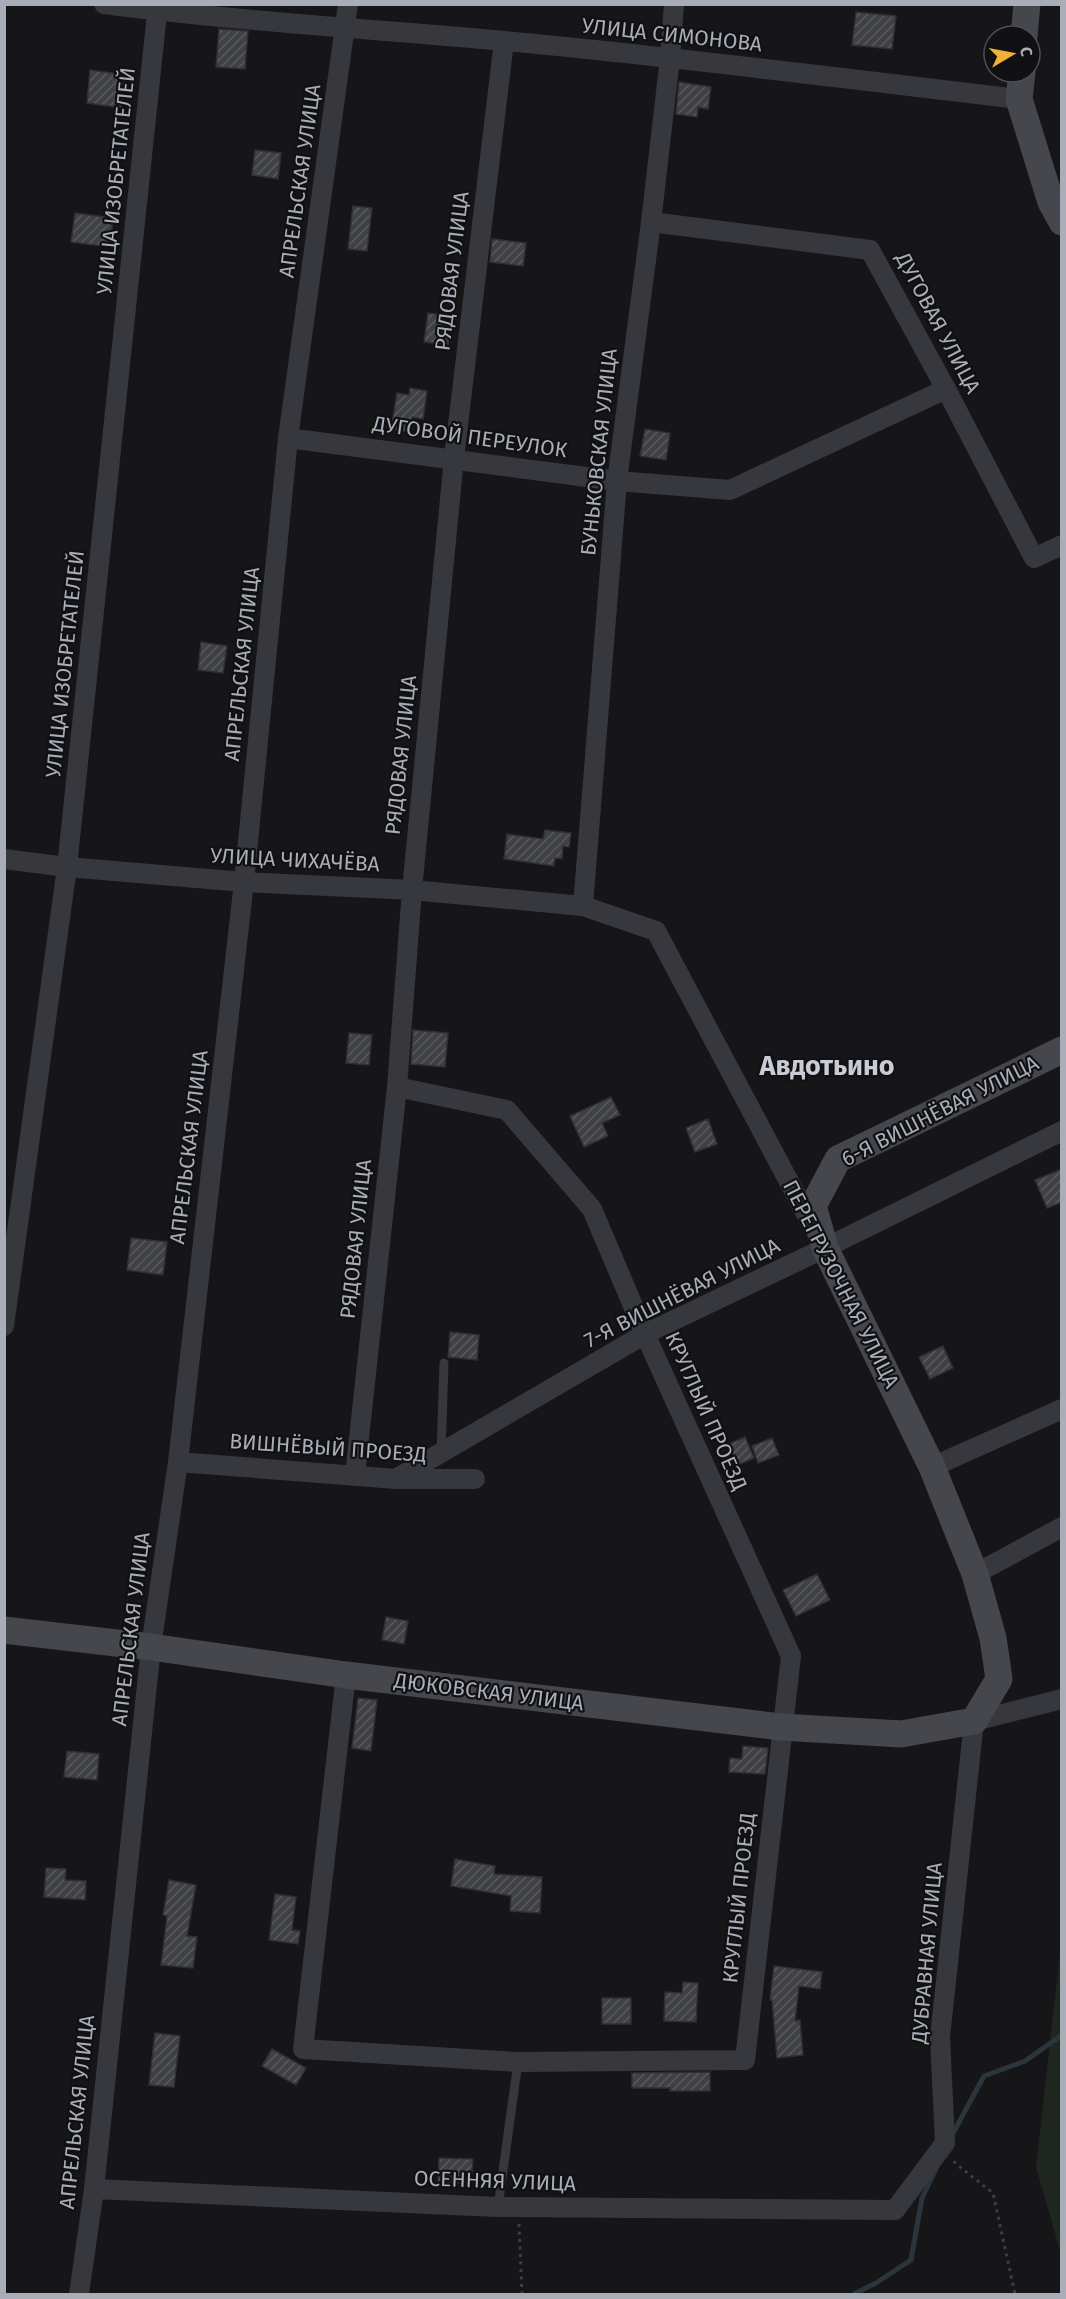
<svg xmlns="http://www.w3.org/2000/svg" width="1066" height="2299" font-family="'Fira Sans',sans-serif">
	<defs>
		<pattern id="building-hatch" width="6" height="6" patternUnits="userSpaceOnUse" patternTransform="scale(1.5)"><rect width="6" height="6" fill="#404145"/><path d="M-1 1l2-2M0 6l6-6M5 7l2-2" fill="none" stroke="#595a5e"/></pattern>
	</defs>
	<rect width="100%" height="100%" fill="#161618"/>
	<path fill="#1e261f" d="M1061,1944V2254L1036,2167Z"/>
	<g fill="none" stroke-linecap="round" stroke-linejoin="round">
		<path stroke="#2c353c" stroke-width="5" d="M951,2137L984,2076L1025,2061L1062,2035
			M854,2294L876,2283L911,2260L922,2198L936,2169"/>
	</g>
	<path fill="url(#building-hatch)" stroke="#303034" stroke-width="1.5" d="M856,12L896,16L892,49L852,45Z
		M219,29L248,31L245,69L216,67Z
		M90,70L126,75L122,108L87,103Z
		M679,82L711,87L708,109L698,107L697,117L676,114Z
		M255,150L281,153L278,179L252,175Z
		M353,206L372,208L367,251L348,249Z
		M75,213L113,218L110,247L71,242Z
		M492,239L526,243L523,266L490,262Z
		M428,313L451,316L448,345L424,342Z
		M410,388L427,391L423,419L412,417L409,432L391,429L397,393L409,395Z
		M645,429L670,433L666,460L640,456Z
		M201,642L227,646L223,673L198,670Z
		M545,830L571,833L569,847L563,846L562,859L555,858L554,866L504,859L507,834L543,839Z
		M413,1030L448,1033L445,1067L411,1064Z
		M349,1033L372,1035L369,1065L346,1063Z
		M611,1097L620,1115L602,1123L608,1136L584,1147L570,1116Z
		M708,1119L717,1144L695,1152L686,1128Z
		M1062,1169V1202L1047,1208L1035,1180Z
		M131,1238L167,1242L163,1275L127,1270Z
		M450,1332L479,1335L477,1360L448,1357Z
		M943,1346L953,1368L930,1379L919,1357Z
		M745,1437L754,1458L737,1465L729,1444Z
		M772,1438L779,1455L758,1463L752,1446Z
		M817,1574L830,1600L796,1616L783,1590Z
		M386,1617L408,1621L404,1644L382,1640Z
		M358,1698L377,1700L371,1751L352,1748Z
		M743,1746L768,1748L765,1774L729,1772L730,1758L742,1759Z
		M67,1751L99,1754L97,1780L64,1777Z
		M455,1859L495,1866L494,1874L542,1877L540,1913L510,1911L511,1896L451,1886Z
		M46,1868L66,1869L65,1880L86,1881L85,1900L44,1897Z
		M169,1880L196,1885L187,1936L197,1937L193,1968L161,1965L167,1916L163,1915Z
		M275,1894L296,1897L292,1930L300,1931L298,1944L269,1940Z
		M774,1966L822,1972L820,1989L799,1986L795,2021L800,2020L803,2055L777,2058L772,2000H770Z
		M683,1982L698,1983L696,2022L664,2021L665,1992L682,1993Z
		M602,1998H631V2024H602Z
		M155,2033L180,2036L174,2087L149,2085Z
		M272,2049L306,2068L296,2085L262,2066Z
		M710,2072V2091H670V2088H632V2073Z
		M439,2158L473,2159L471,2184L438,2182Z"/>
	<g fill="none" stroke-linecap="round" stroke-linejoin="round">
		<path stroke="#3d3f44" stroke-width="3" stroke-dasharray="3 4.5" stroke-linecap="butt" d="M954,2161L956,2164L993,2193L1015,2294
			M519,2224L522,2294"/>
		<path stroke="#37383d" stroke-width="9" d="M441,1453L444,1363
			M498,2207L518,2062"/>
		<path stroke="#37383d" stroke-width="20" d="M104,4C237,21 371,29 505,41C677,57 848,79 1019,99
			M651,222L870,250L946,389L1034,558L1062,545
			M288,438L617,481L730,490L946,389
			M4,859L67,867L244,882L412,890L583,906L656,931L812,1225
			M583,906L617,481L651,222L670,58L674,4
			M4,1326L67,867L158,4
			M178,1462L396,1479H475
			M932,1467L1062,1409
			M355,1475L397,1087L412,890L454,458L504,41
			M396,1479L645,1334L825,1248L1062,1131
			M975,1574L1062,1527
			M346,1675L303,2049L518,2062L745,2060L791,1656L645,1334L592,1209L507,1110L397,1087
			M94,2189L498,2207L895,2210L945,2143L940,2037L974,1721L1062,1699
			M79,2294L94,2189L151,1647L178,1462L244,882L288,438L348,4"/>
		<path stroke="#45474d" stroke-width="27" d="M1024,36L1027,4
			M1022,72L1019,99L1051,202L1062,222
			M4,1630L151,1647L346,1675L781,1727L901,1734L974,1721L999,1679L993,1638L975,1574L932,1467L825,1248L813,1206L838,1159L1062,1050"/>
	</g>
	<g text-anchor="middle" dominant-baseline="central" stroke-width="4.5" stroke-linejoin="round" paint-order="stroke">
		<g font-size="21" fill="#a8adb8" stroke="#111113">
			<text transform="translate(672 35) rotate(6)">УЛИЦА СИМОНОВА</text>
			<text transform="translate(116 181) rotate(-84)">УЛИЦА ИЗОБРЕТАТЕЛЕЙ</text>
			<text transform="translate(300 181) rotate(-82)">АПРЕЛЬСКАЯ УЛИЦА</text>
			<text transform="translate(452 271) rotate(-83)">РЯДОВАЯ УЛИЦА</text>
			<text transform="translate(938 323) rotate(62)">ДУГОВАЯ УЛИЦА</text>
			<text transform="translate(470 437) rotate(8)">ДУГОВОЙ ПЕРЕУЛОК</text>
			<text transform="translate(599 452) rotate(-84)">БУНЬКОВСКАЯ УЛИЦА</text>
			<text transform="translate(65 664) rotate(-84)">УЛИЦА ИЗОБРЕТАТЕЛЕЙ</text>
			<text transform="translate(242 664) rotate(-84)">АПРЕЛЬСКАЯ УЛИЦА</text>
			<text transform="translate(401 755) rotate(-84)">РЯДОВАЯ УЛИЦА</text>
			<text transform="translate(295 860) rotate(3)">УЛИЦА ЧИХАЧЁВА</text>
			<text transform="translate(940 1111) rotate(-27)">6-Я ВИШНЁВАЯ УЛИЦА</text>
			<text transform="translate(189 1147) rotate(-83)">АПРЕЛЬСКАЯ УЛИЦА</text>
			<text transform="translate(356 1239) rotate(-84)">РЯДОВАЯ УЛИЦА</text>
			<text transform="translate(841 1284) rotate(63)">ПЕРЕГРУЗОЧНАЯ УЛИЦА</text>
			<text transform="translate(682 1293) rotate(-27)">7-Я ВИШНЁВАЯ УЛИЦА</text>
			<text transform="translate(706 1411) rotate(66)">КРУГЛЫЙ ПРОЕЗД</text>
			<text transform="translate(328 1448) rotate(4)">ВИШНЁВЫЙ ПРОЕЗД</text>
			<text transform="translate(131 1629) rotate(-83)">АПРЕЛЬСКАЯ УЛИЦА</text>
			<text transform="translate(489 1692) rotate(7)">ДЮКОВСКАЯ УЛИЦА</text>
			<text transform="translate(739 1898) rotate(-84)">КРУГЛЫЙ ПРОЕЗД</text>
			<text transform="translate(927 1953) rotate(-85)">ДУБРАВНАЯ УЛИЦА</text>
			<text transform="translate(77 2112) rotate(-84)">АПРЕЛЬСКАЯ УЛИЦА</text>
			<text transform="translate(495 2181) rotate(2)">ОСЕННЯЯ УЛИЦА</text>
		</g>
		<g font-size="27" font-weight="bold" fill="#c9ccd4" stroke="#111113">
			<text x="827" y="1066">Авдотьино</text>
		</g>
	</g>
	<rect width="1066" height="2299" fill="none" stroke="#a8adb8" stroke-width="12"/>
	<g transform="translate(1012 54) rotate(80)"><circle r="28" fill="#111113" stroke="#4d4f55" stroke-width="1.5"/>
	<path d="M0-4.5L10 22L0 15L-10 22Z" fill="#f2b134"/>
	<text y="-9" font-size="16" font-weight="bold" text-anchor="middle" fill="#a8adb8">С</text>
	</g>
</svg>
